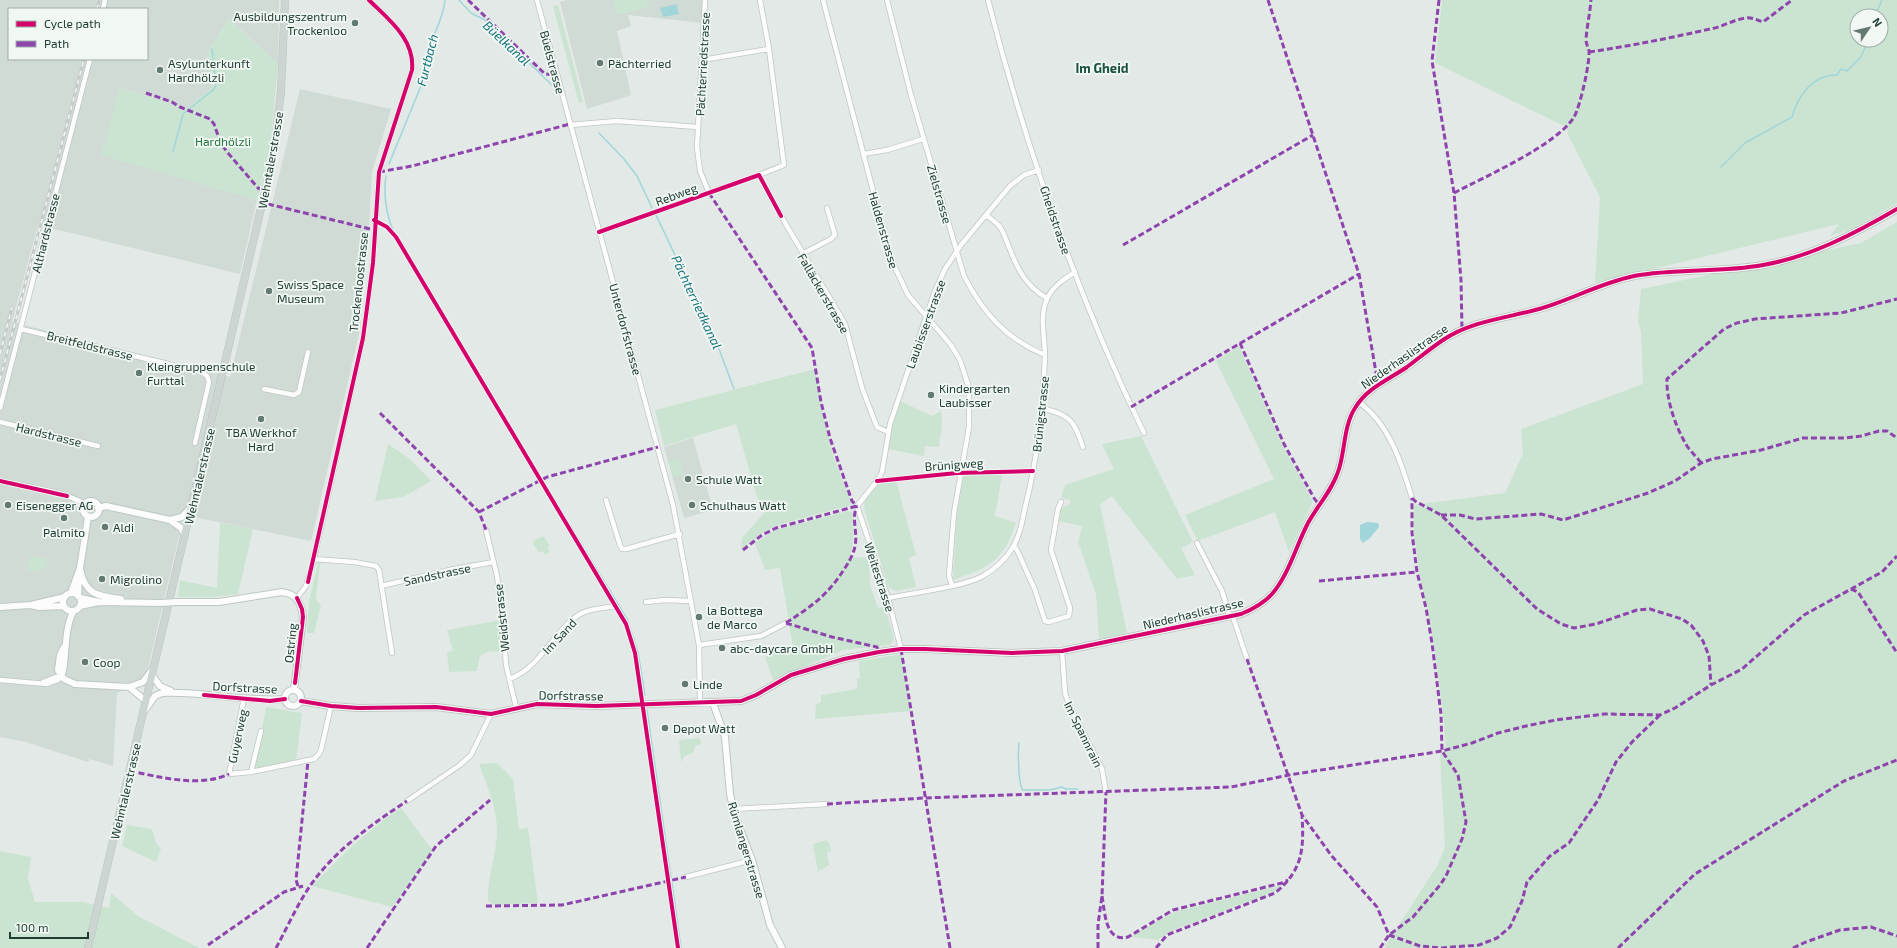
<svg xmlns="http://www.w3.org/2000/svg" width="1897" height="948" font-family="'Exo 2',sans-serif">
	<rect width="100%" height="100%" fill="#e3e9e6"/>
	<path fill="#d0dbd6" fill-rule="evenodd" d="M0,0H279L278,64L229,19L207,54L212,88L188,108L120,88L144,167L257,200L240,274L38,225L12,322L230,377L300,89L391,109L372,172L368,242L360,330L311,541L184,515L145,681L117,693L113,766L89,759L88,762L26,742L0,737ZM9,9H147V59H9Z
		M566,0H702V23L628,15L631,26L617,31L631,95L587,109L560,2Z
		M693,438L713,510L684,518L664,447Z"/>
	<path fill="#cbe4d1" fill-rule="evenodd" d="M613,0H647L649,7L617,15Z
		M1442,0H1897V203L1852,229L1830,236L1839,224L1595,283L1600,197L1567,133L1569,132L1564,126L1435,63ZM1857,16H1881V40H1857Z
		M558,5L583,102L579,103L553,6Z
		M229,19L278,64L270,149L257,200L101,155L120,88L188,108L212,88L207,54Z
		M1897,222V948H1384L1437,866L1445,847L1440,754L1446,749L1443,714L1434,643L1419,572L1414,534V505L1505,493L1523,453L1521,429L1643,384L1641,331L1638,322L1641,289L1861,243Z
		M1239,346L1282,444L1313,501L1289,552L1275,512L1198,541L1185,515L1274,479L1216,361Z
		M815,369L825,423L834,458L852,505L781,524L765,531L741,550L742,538L766,511L757,497L736,424L664,446L655,410Z
		M900,401L932,416L941,411L942,425L939,447L925,446L924,456L887,449L893,421Z
		M1141,436L1193,542L1181,548L1195,575L1177,579L1112,496L1100,505L1127,633L1099,639L1096,594L1078,542L1082,526L1058,521L1060,509L1070,504V500L1061,498L1065,485L1114,469L1102,444Z
		M388,444L410,459L431,481L403,497L375,501Z
		M678,459L683,474L673,477L668,462Z
		M984,473L1002,475L995,516L1016,523C1004,560 989,568 953,580L957,514L964,475Z
		M896,480L916,555L909,558L916,587L896,591L888,587L864,508L865,498L881,482Z
		M848,511L853,513C854,529 854,542 850,557L869,558L870,585L878,608L885,607L894,639L890,645L843,650L773,680L765,657L793,647L780,568L765,570L755,543L775,530Z
		M220,523L253,529L238,594L213,597H178L180,580L217,588Z
		M543,536L550,546L547,548L550,552L545,555L543,551L539,553L532,542Z
		M30,557H40L48,560L47,566L39,571L28,570Z
		M318,563H320L316,599L321,606L314,633H307L309,601Z
		M501,620L502,651L487,652L480,656L477,671L449,672L447,652L453,651L447,630Z
		M902,654L911,711L815,719L816,705L821,702V695L857,689V679L860,678L859,661Z
		M266,707L302,713L296,761L255,768Z
		M700,738L701,744L695,746L693,753L685,756L681,762L679,740Z
		M497,763L513,779L519,829L528,828L538,903L494,905L488,901C487,879 496,856 497,833C498,810 487,786 479,764Z
		M401,808L433,851L392,907L312,886C340,857 367,830 401,808Z
		M127,825L152,829L156,843L161,849L156,862L122,846Z
		M826,840L829,843L831,851L827,852L829,865L818,872L813,844Z
		M0,851L31,857L28,879L35,902H83L109,908L111,893L138,916L199,948H0Z
		M1282,885L1274,892L1176,929L1157,940L1132,937L1133,935L1174,912Z"/>
	<path fill="#a0d6da" d="M677,4L679,14L663,17L660,8Z
		M1367,522L1378,523L1379,527L1370,538L1363,543L1360,539V525Z"/>
	<g fill="none" stroke-linecap="round" stroke-linejoin="round">
		<path stroke="#a0d6da" stroke-width="1.5" d="M459,0L471,13L485,20L554,87
			M1875,16L1882,0
			M599,133L624,159L637,176L652,208
			M173,152L183,114L214,89L216,85L212,49
			M389,164L425,76C421,50 443,27 445,0
			M1721,167L1745,143L1792,117C1798,96 1812,75 1837,75L1841,69L1847,71L1861,57L1868,40
			M386,176C383,196 386,214 394,233L540,476
			M656,215L716,341L734,389
			M543,481L627,619L638,652L645,695
			M647,710L671,878
			M1019,743C1018,751 1018,785 1023,790H1050L1062,787L1066,789H1078
			M672,883L681,948"/>
		<g stroke="#c0c6c3" stroke-width="6">
			<path id="street" d="M537,0L673,505L699,645L700,703
				M705,0L697,147L700,171L709,193
				M823,0L891,259L908,295L951,345L960,360L969,388V427L954,513L949,576L952,585
				M887,0L911,95L964,276C983,313 1006,339 1045,355
				M988,0C1026,148 1077,295 1144,433
				M103,9L105,0
				M702,60L769,49
				M570,125L617,121L698,127
				M863,154L887,150L923,139
				M759,175L784,165L769,49L760,0
				M986,215C991,219 996,222 1000,227C1004,233 1006,240 1009,247C1017,268 1026,287 1047,298
				M781,216L845,324L862,388L877,427L888,432
				M802,254L831,239L835,235L827,208
				M21,329L202,372L207,376L209,382L195,443
				M264,389L294,395L299,392L308,352
				M1359,402C1390,425 1401,462 1412,498
				M0,408L90,59
				M1042,408C1070,416 1073,418 1083,447
				M0,422L98,446
				M0,481C28,487 60,490 85,504
				M606,500L620,545L622,549H626L680,534
				M486,530L497,576L503,619L506,665L516,707
				M1197,543L1222,591L1230,617
				M1014,546L1017,550L1035,590L1045,621L1049,622L1069,616L1070,608L1051,550L1058,509L1061,502
				M313,559L354,562L376,566L379,570L392,653
				M381,586L454,569L494,562
				M297,598L306,586L313,563L363,338L373,263L379,172L412,70C415,39 389,20 369,0
				M888,598C912,593 963,587 983,576C995,569 1006,559 1013,547C1019,537 1022,524 1024,512C1037,462 1043,408 1045,356C1045,338 1039,316 1047,299C1052,287 1064,279 1075,272
				M646,602L665,600L691,601
				M1233,617L1247,659
				M699,645L761,636L786,623
				M901,649L888,598L857,506L877,481L882,472L890,424L935,291L945,269L961,245L1010,186L1024,175L1039,170
				M1062,651L1065,693L1070,707L1102,769L1106,792
				M509,679C542,668 553,629 582,613C592,608 605,608 616,606
				M0,680L47,684L58,680L61,675
				M43,682L61,675
				M244,698L229,774L251,772
				M261,731L251,772L314,759L319,754L321,750L331,706
				M407,801L460,765L471,755L491,714
				M733,809L827,804
				M686,877L752,860"/>
		</g>
		<g stroke="#bec7c3" stroke-width="8">
			<path id="secondary" d="M83 509a8 8 0 1 1 16 0a8 8 0 1 1-16 0Z
				M98,508L106,506L170,520L181,528L185,535
				M170,520L182,517L191,507
				M80,569C85,595 98,596 121,599
				M71,593L80,568L88,517
				M63 602a9 9 0 1 1 18 0a9 9 0 1 1-18 0Z
				M78,596L79,575
				M80,598L99,602L161,603
				M177,602H219L282,592C297,594 301,603 303,617L294,690
				M31,605L65,597
				M80,606L99,602
				M0,607L31,605L39,607L64,606
				M64,647L60,655L58,670L64,679L75,684L129,687L143,682L152,670
				M61,675C67,668 63,626 74,611
				M152,675L160,686L171,691
				M129,687L146,701
				M285 698a8 8 0 1 1 16 0a8 8 0 1 1-16 0Z
				M301,701L331,706L358,708L436,707L491,714L537,704L596,706L741,701L756,695L791,675L844,659L879,652L901,649H925L1012,653L1062,651L1241,614C1253,609 1263,604 1272,594C1289,574 1296,546 1308,523C1318,505 1333,489 1339,469C1345,450 1344,425 1355,408C1367,388 1388,380 1407,367C1419,358 1431,348 1443,340C1471,321 1507,318 1539,309C1571,300 1600,283 1634,276C1677,268 1720,273 1763,265C1810,257 1856,233 1897,209
				M713,703L725,737L730,794L735,816L752,860L770,925L782,948
				M145,710L155,696L162,693C203,691 244,702 285,699"/>
		</g>
		<g stroke="#bbc5c2" stroke-width="8">
			<path id="primary" d="M88,948L265,191L274,150L281,91L285,0"/>
		</g>
		<use href="#street" stroke="#fbfcfb" stroke-width="4.5"/>
		<use href="#secondary" stroke="#fbfcfb" stroke-width="6"/>
		<use href="#primary" stroke="#cdd5d2" stroke-width="7"/>
		<g stroke="#c6cac9" stroke-width="3">
			<path id="rail" d="M97,9L99,0
				M0,354L12,307
				M0,380L84,59"/>
		</g>
		<use href="#rail" stroke="#f1f8f4" stroke-width="1.5" stroke-dasharray="4.5" stroke-linecap="butt"/>
		<g stroke="#bec7c3" stroke-width="8" stroke-linecap="butt">
			<path id="secondary-bridge" d="M161,603L177,602"/>
		</g>
		<use href="#secondary-bridge" stroke="#fbfcfb" stroke-width="6"/>
		<path stroke="#8e44ad" stroke-width="3" stroke-dasharray="6 3" stroke-linecap="butt" d="M468,0L545,74L556,75
			M1268,0L1359,274L1378,384
			M1439,0L1432,61L1454,193L1461,280L1462,329
			M1589,52C1630,46 1670,38 1710,29C1722,27 1733,20 1745,18C1752,17 1757,20 1763,22L1792,0
			M146,93L172,102L180,107L210,119L214,124L221,144L228,153L258,188L265,191
			M379,172L412,166L570,124
			M709,193L812,348L821,402L830,438L852,501L857,506
			M1454,193C1484,177 1557,145 1574,117C1580,107 1590,63 1589,51C1588,47 1586,44 1586,39C1587,26 1590,13 1591,0
			M268,204L370,229
			M1123,245L1313,135
			M1240,343L1284,444L1314,498L1319,505
			M1131,407L1359,274
			M380,413L479,512L486,530
			M1701,463C1697,457 1691,452 1687,446C1676,428 1666,400 1667,379L1724,329L1737,323L1755,319L1841,313L1897,299
			M1412,498L1415,501L1441,515L1537,609L1561,624L1574,628L1596,624L1637,610L1650,609L1682,619L1691,625L1703,641L1709,656L1711,685
			M479,512L547,477L658,447
			M1441,515H1460L1475,519L1541,514L1563,520L1648,493L1675,481L1701,463L1712,459L1761,450L1803,438H1845L1861,436L1879,431H1887L1897,438
			M743,550L762,535L776,528L857,506
			M1319,581L1417,572
			M1851,589L1858,592L1897,653
			M786,623C813,605 827,596 845,568C849,562 854,553 855,546C858,532 851,518 857,506
			M786,623L832,637L877,647L879,652
			M901,649L950,948
			M1247,659L1302,815L1331,855L1377,907L1389,935
			M130,771C160,777 199,788 229,774
			M827,804L924,798L1231,787L1289,775L1442,751L1472,743L1498,733L1526,726L1556,720L1604,714L1660,715L1675,708L1711,685L1742,669L1804,615L1882,572L1897,556
			M298,886L296,880L308,761
			M1102,896C1105,912 1105,943 1128,937L1173,910L1282,883L1288,880
			M486,906L562,905L686,877
			M1389,935L1420,946L1441,948L1479,945L1497,938L1510,927L1522,901L1527,882L1550,856L1569,843L1598,800L1616,762L1632,742L1660,715
			M208,945L284,892L303,886
			M276,948C287,928 297,905 310,886C334,851 372,824 407,801
			M367,948L436,846L490,800
			M1098,948V924L1102,896L1106,792
			M1156,948L1167,935L1275,893C1303,870 1304,849 1302,815
			M1380,948L1389,935L1413,917L1440,885L1446,876L1462,839L1466,822L1458,775L1442,751L1441,714L1432,643L1426,608L1417,572L1412,533V498
			M1618,948L1695,874L1844,781L1897,760
			M1793,948L1806,942L1840,930L1871,927L1897,936"/>
		<g stroke="#f1f8f4" stroke-width="6">
			<path id="cycleway" d="M374,220L387,227L396,237L626,624L635,653L678,948
				M599,232L759,175L781,216
				M0,481L67,496
				M877,481L957,473L1033,471
				M308,582L363,338L373,263L379,172L412,70C415,39 389,20 369,0
				M295,683L303,617L302,609L297,598
				M204,695L270,701L285,699
				M301,701L331,706L358,708L436,707L491,714L537,704L596,706L741,701L756,695L791,675L844,659L879,652L901,649H925L1012,653L1062,651L1241,614C1253,609 1263,604 1272,594C1289,574 1296,546 1308,523C1318,505 1333,489 1339,469C1345,450 1344,425 1355,408C1367,388 1388,380 1407,367C1419,358 1431,348 1443,340C1471,321 1507,318 1539,309C1571,300 1600,283 1634,276C1677,268 1720,273 1763,265C1810,257 1856,233 1897,209"/>
		</g>
		<use href="#cycleway" stroke="#d6006c" stroke-width="4"/>
	</g>
	<g fill="#647972" stroke="#f1f8f4" stroke-width="1.5">
		<circle cx="355" cy="23" r="4"/>
		<circle cx="600" cy="63" r="4"/>
		<circle cx="160" cy="70" r="4"/>
		<circle cx="269" cy="291" r="4"/>
		<circle cx="139" cy="373" r="4"/>
		<circle cx="931" cy="395" r="4"/>
		<circle cx="261" cy="419" r="4"/>
		<circle cx="688" cy="479" r="4"/>
		<circle cx="8" cy="505" r="4"/>
		<circle cx="692" cy="505" r="4"/>
		<circle cx="64" cy="518" r="4"/>
		<circle cx="105" cy="527" r="4"/>
		<circle cx="102" cy="579" r="4"/>
		<circle cx="699" cy="617" r="4"/>
		<circle cx="722" cy="648" r="4"/>
		<circle cx="85" cy="662" r="4"/>
		<circle cx="685" cy="684" r="4"/>
		<circle cx="665" cy="728" r="4"/>
	</g>
	<g text-anchor="middle" dominant-baseline="central" stroke-width="3.5" stroke-linejoin="round" paint-order="stroke">
		<g font-size="12" fill="#203d33" stroke="#f1f8f4" text-anchor="start">
			<text x="347" y="16" text-anchor="end">Ausbildungszentrum<tspan x="347" dy="14">Trockenloo</tspan></text>
			<text x="168" y="63">Asylunterkunft<tspan x="168" dy="14">Hardhölzli</tspan></text>
			<text x="608" y="63">Pächterried</text>
			<text x="277" y="284">Swiss Space<tspan x="277" dy="14">Museum</tspan></text>
			<text x="147" y="366">Kleingruppenschule<tspan x="147" dy="14">Furttal</tspan></text>
			<text x="939" y="388">Kindergarten<tspan x="939" dy="14">Laubisser</tspan></text>
			<text x="261" y="432" text-anchor="middle">TBA Werkhof<tspan x="261" dy="14">Hard</tspan></text>
			<text x="696" y="479">Schule Watt</text>
			<text x="16" y="505">Eisenegger AG</text>
			<text x="700" y="505">Schulhaus Watt</text>
			<text x="113" y="527">Aldi</text>
			<text x="64" y="532" text-anchor="middle">Palmito</text>
			<text x="110" y="579">Migrolino</text>
			<text x="707" y="610">la Bottega<tspan x="707" dy="14">de Marco</tspan></text>
			<text x="730" y="648">abc-daycare GmbH</text>
			<text x="93" y="662">Coop</text>
			<text x="693" y="684">Linde</text>
			<text x="673" y="728">Depot Watt</text>
		</g>
		<g font-size="12" fill="#203d33" stroke="#f1f8f4">
			<text transform="translate(553 62) rotate(75)">Büelstrasse</text>
			<text transform="translate(702 64) rotate(-87)">Pächterriedstrasse</text>
			<text transform="translate(270 160) rotate(-80)">Wehntalerstrasse</text>
			<text transform="translate(676 194) rotate(-20)">Rebweg</text>
			<text transform="translate(940 194) rotate(74)">Zielstrasse</text>
			<text transform="translate(1056 220) rotate(71)">Gheidstrasse</text>
			<text transform="translate(884 230) rotate(74)">Haldenstrasse</text>
			<text transform="translate(45 233) rotate(-76)">Althardstrasse</text>
			<text transform="translate(358 282) rotate(-84)">Trockenloostrasse</text>
			<text transform="translate(824 293) rotate(60)">Falläckerstrasse</text>
			<text transform="translate(925 324) rotate(-70)">Laubisserstrasse</text>
			<text transform="translate(626 329) rotate(75)">Unterdorfstrasse</text>
			<text transform="translate(90 345) rotate(14)">Breitfeldstrasse</text>
			<text transform="translate(1404 356) rotate(-35)">Niederhaslistrasse</text>
			<text transform="translate(1040 414) rotate(-84)">Brünigstrasse</text>
			<text transform="translate(49 434) rotate(14)">Hardstrasse</text>
			<text transform="translate(954 464) rotate(-4)">Brünigweg</text>
			<text transform="translate(199 476) rotate(-77)">Wehntalerstrasse</text>
			<text transform="translate(437 574) rotate(-12)">Sandstrasse</text>
			<text transform="translate(880 577) rotate(72)">Weitestrasse</text>
			<text transform="translate(1193 613) rotate(-13)">Niederhaslistrasse</text>
			<text transform="translate(501 618) rotate(-96)">Weidstrasse</text>
			<text transform="translate(559 636) rotate(-47)">Im Sand</text>
			<text transform="translate(290 643) rotate(-84)">Ostring</text>
			<text transform="translate(245 687) rotate(3)">Dorfstrasse</text>
			<text transform="translate(571 695) rotate(1)">Dorfstrasse</text>
			<text transform="translate(1084 734) rotate(64)">Im Spannrain</text>
			<text transform="translate(237 736) rotate(-78)">Guyerweg</text>
			<text transform="translate(125 791) rotate(-77)">Wehntalerstrasse</text>
			<text transform="translate(747 850) rotate(73)">Rümlangerstrasse</text>
		</g>
		<g font-size="12" fill="#277740" stroke="#f1f8f4">
			<text x="223" y="141">Hardhölzli</text>
		</g>
		<g font-size="13" font-style="italic" fill="#16737d" stroke="#f1f8f4">
			<text transform="translate(507 43) rotate(43)">Büelkanal</text>
			<text transform="translate(427 60) rotate(-76)">Furtbach</text>
			<text transform="translate(697 302) rotate(65)">Pächterriedkanal</text>
		</g>
		<g font-size="13" font-weight="bold" fill="#1a513f" stroke="#f1f8f4">
			<text x="1102" y="68">Im Gheid</text>
		</g>
	</g>
	<rect x="8" y="8" width="140" height="52" fill="#f1f8f4" stroke="#9dada7"/>
	<rect x="16" y="21" width="20" height="6" fill="#d6006c" stroke="#9dada7"/>
	<text x="44" y="28" font-size="12" fill="#203d33">Cycle path</text>
	<rect x="16" y="41" width="20" height="6" fill="#8e44ad" stroke="#9dada7"/>
	<text x="44" y="48" font-size="12" fill="#203d33">Path</text>
	<g transform="translate(1869 28) rotate(55)"><circle r="19" fill="#f1f8f4" stroke="#9dada7"/>
	<path d="M0-3L7 15L0 10L-7 15Z" fill="#647972"/>
	<text y="-6" font-size="11" font-weight="bold" text-anchor="middle" fill="#203d33">N</text>
	</g>
	<path d="M10 932v6h78v-6" fill="none" stroke="#203d33" stroke-width="2"/>
	<text x="16" y="932" font-size="12" fill="#203d33" stroke="#f1f8f4" stroke-width="3" paint-order="stroke">100 m</text>
</svg>
